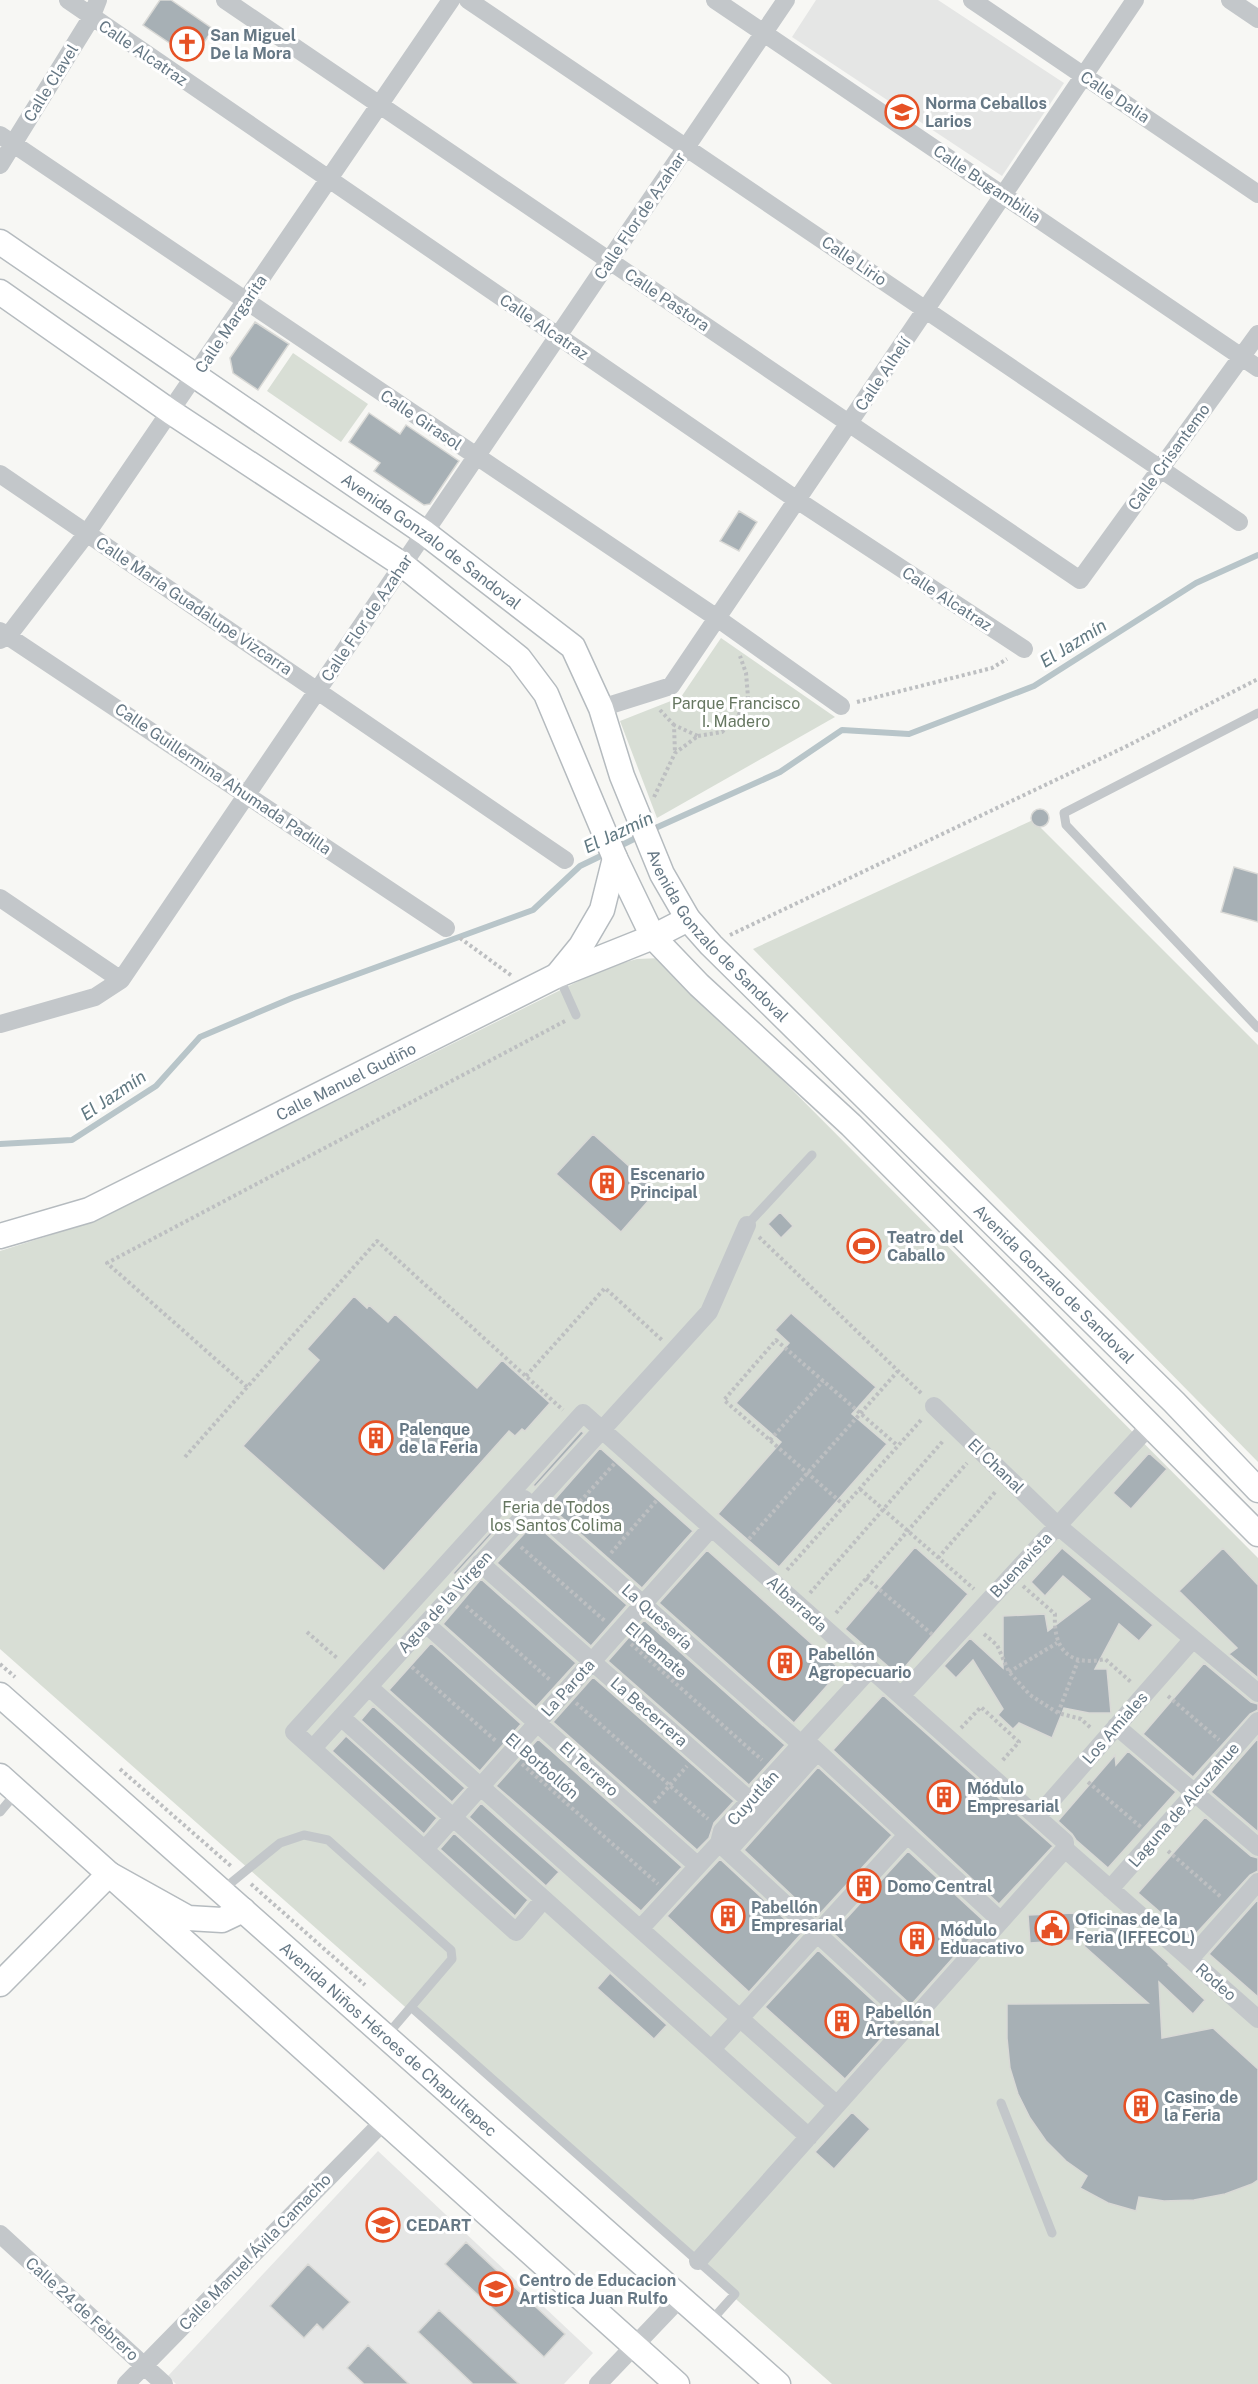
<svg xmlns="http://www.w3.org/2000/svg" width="1258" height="2384" font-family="'Public Sans',sans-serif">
	<rect width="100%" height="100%" fill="#f7f7f4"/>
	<path fill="#e5e6e5" d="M816,0H938L1064,83L1002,176L792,37Z
		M378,2151L593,2353L564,2384H176L168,2376Z"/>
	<path fill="#d8ded5" d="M293,353L368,404L341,442L267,391Z
		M721,638L835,717L657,818L620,721L681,697Z
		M1033,820L1258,1045V1462L753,949Z
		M661,958L1258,1558V2384H832L0,1649V1251L95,1221L605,968L637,959Z"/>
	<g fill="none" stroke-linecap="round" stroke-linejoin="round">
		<path stroke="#b8c5c9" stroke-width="6" d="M651,830L780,772L842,730L909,734L1034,686L1196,583L1258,555
			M616,848L642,835
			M0,1144L72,1140L156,1086L200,1037L292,998L533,910L580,866L607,853"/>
	</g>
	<path fill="#a7b0b5" stroke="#d9d9d6" stroke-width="1.5" d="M160,0H171L213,29L193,59L143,25Z
		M255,322L289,344L258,390L233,373L230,358Z
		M369,413L400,434L406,425L459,461L430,504L424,505L374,471L380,463L349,442Z
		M739,511L757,522L739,551L720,541Z
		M1031 818a9 9 0 1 1 18 0a9 9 0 1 1-18 0Z
		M1234,867L1258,874V922L1221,912Z
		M593,1134L657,1191L621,1232L556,1174Z
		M780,1212L793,1226L781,1238L768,1224Z
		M354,1296L367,1308L369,1305L388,1322L395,1314L477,1388L502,1360L550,1403L525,1431L522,1429L515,1436L509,1431L384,1571L243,1446L319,1360L307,1349Z
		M791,1313L876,1387L852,1414L887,1444L779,1567L718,1514L781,1442L736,1403L789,1343L775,1330Z
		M581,1431L584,1433L535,1487L533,1485Z
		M600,1448L693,1531L642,1588L549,1506Z
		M1149,1453L1167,1469L1131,1509L1113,1493Z
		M502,1519L504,1521L455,1575L453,1573Z
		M534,1523L627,1605L591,1646L497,1563Z
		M915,1547L968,1594L898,1675L845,1629Z
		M1062,1548L1153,1625L1139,1641L1119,1624L1095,1669H1107L1111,1713H1089L1064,1708L1052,1738L1019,1723L1013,1729L998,1715L1003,1709L973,1660L956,1678L944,1666L970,1638L1003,1668V1616L1045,1614L1048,1631L1090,1599L1063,1576L1045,1596L1031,1582Z
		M1223,1548L1258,1585V1678L1229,1654L1237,1648L1179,1591Z
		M707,1550L841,1670L794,1723L659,1603Z
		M481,1579L576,1663L536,1707L443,1624Z
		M644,1620L785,1745L749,1785L608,1661Z
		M431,1643L521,1724L480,1771L389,1690Z
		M1204,1663L1251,1702L1258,1704V1710L1250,1714L1193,1777L1143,1734Z
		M593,1677L734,1801L714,1823L709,1838L697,1850L553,1722Z
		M883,1695L1053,1846L999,1904L833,1750Z
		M373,1706L465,1788L452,1802L361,1720Z
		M346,1736L437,1818L424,1834L332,1751Z
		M1258,1738V1832L1211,1792Z
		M538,1739L682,1867L641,1911L496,1786Z
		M1128,1751L1176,1792L1108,1868L1076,1840L1072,1834L1058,1821L1115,1755L1116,1765Z
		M818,1767L892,1835L816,1918L744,1850Z
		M481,1803L559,1872L546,1886L469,1817Z
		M1205,1817L1251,1856L1258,1858V1871L1250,1875L1191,1939L1138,1893Z
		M454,1833L528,1900L515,1916L440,1849Z
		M908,1851L985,1922L911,2005L833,1933Z
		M720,1859L801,1934L749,1992L667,1916Z
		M1258,1899V1997L1209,1954Z
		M1074,1913L1076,1940L1030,1943L1028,1915Z
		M1114,1913L1169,1964L1168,1965L1205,2000L1193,2014L1159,1982L1162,2038L1213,2028L1258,2069V2180L1252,2184L1225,2194L1194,2200L1164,2201L1139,2197L1136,2211L1108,2203L1080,2188L1087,2176L1066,2161L1046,2141L1030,2118L1018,2094L1010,2068L1007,2038V2004L1148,2003L1084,1946Z
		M818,1950L896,2022L845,2079L765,2007Z
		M610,1973L667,2025L654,2039L597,1988Z
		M852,2112L870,2129L834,2169L815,2152Z
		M466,2242L565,2334L544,2357L445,2264Z
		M308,2264L350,2302L323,2330L317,2324L304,2338L270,2306Z
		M439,2310L519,2384H473L418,2332Z
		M368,2345L409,2384H364L347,2368Z"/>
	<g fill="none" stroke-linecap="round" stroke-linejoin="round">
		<g stroke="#b5bbbf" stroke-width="27">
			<g id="secondary">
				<path id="s1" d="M0,242L425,533L573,647L601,708L622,776L662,874L688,919L711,945L1174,1402L1258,1490"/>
				<path d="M0,292L171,412L403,565L519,658L546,694L615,858L653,937L699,985L851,1125L1258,1534"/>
				<path d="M559,973L581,946L602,910L615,858"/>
				<path id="s2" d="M0,1236L89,1210L558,975L653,937L688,919"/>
				<path id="s3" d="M0,1695L778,2384"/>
				<path d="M0,1776L677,2384"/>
				<path d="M0,1984L109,1874L188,1918L222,1920L243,1910"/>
			</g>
		</g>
		<path stroke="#bdbfc1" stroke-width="4" stroke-dasharray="3 3" stroke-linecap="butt" d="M857,702L992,668L1007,659
			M660,710L674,725
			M698,736L722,732L738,716L748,697L746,673L740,656
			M654,797L675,753L698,736L674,725L675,753
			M730,935L1125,747L1258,679
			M460,938L512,976
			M759,1237L922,1394
			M526,1376L605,1288L662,1340
			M247,1387L107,1263L565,1021
			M770,1440L823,1381
			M185,1457L377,1241L563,1410
			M860,1489L974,1589
			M845,1506L724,1400L776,1340L898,1446
			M568,1515L615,1463
			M749,1539L898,1371
			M521,1547L605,1621
			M611,1553L657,1500
			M938,1558L997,1490
			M787,1570L922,1419
			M866,1578L934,1636
			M1023,1586L1055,1614C1053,1649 1069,1667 1105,1659L1131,1682
			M810,1593L943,1441
			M466,1606L550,1680
			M836,1613L967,1463
			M307,1632L337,1658
			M984,1634L997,1645L1009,1672L1030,1695L1058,1713L1081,1719L1091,1728
			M631,1644L762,1760
			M0,1664L15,1677
			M412,1667L496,1741
			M1009,1672L1057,1643
			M1168,1696L1219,1740
			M576,1703L708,1819
			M1058,1713L1078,1661
			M961,1728L981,1707L1019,1742L1002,1761
			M522,1764L658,1884
			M120,1769L232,1867
			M1088,1782L1142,1828
			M654,1803L687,1766
			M1168,1851L1221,1897
			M251,1884L365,1985"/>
		<path stroke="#c3c7ca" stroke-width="9" d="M1258,713L1064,813L1066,825L1258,1028
			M559,977L576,1015
			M747,1225L812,1155
			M0,1812L16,1793
			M221,1891L280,1843L304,1835L328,1840L451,1950L452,1959L387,2035
			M411,2007L735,2294L709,2323
			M1001,2103L1052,2233"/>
		<path stroke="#c3c7ca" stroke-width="18" d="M68,0L797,500L1024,649
			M225,0L1080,580L1258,334
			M468,0L1239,522
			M715,0L1258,368
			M972,0L1258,194
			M1230,0L1258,19
			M0,135L717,618L841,706
			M0,165L91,18L98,0
			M0,474L565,860
			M0,631L446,928
			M0,640L8,636L87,533L451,0
			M601,708L671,686L1135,0
			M0,898L121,980
			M0,1024L95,997L121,980L786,0
			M934,1406L1058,1526L1258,1693
			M524,1499L801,1744
			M480,1563L763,1812
			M426,1624L698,1866
			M369,1687L837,2105
			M901,1696L1142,1434
			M341,1717L809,2137
			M1116,1726L1258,1847
			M805,1740L1001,1921
			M313,1748L709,1312L747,1225
			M1037,1817L1193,1639
			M719,1843L912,2021
			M425,1849L711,1528
			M1065,1849L1258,2019
			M728,1851L817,1752
			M1110,1889L1258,1721
			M544,1899L516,1932L294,1732L583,1413L1065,1842V1849L698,2261
			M640,1929L719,1843L722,1831L870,1669
			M1190,1959L1258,1882
			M712,2049L907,1835
			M0,2234L164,2384
			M126,2384L384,2121
			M598,2384L680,2298"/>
		<use href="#secondary" stroke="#fff" stroke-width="24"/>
	</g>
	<defs>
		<g id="church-ring" transform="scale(1.725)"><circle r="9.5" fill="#fff" stroke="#e65125" stroke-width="1.5"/><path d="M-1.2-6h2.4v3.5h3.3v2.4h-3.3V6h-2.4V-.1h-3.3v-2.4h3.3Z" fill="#e65125"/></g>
		<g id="school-ring" transform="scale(1.725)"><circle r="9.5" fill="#fff" stroke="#e65125" stroke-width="1.5"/><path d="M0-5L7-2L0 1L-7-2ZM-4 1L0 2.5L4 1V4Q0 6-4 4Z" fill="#e65125"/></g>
		<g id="building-ring" transform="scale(1.725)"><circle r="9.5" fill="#fff" stroke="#e65125" stroke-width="1.5"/><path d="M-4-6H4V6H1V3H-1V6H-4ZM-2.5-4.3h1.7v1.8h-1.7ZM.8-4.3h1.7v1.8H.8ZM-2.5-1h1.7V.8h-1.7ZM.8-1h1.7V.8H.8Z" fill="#e65125"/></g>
		<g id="stadium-ring" transform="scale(1.725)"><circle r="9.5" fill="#fff" stroke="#e65125" stroke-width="1.5"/><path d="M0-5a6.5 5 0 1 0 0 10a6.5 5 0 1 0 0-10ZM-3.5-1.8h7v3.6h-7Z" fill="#e65125"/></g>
		<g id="civic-ring" transform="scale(1.725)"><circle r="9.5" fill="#fff" stroke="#e65125" stroke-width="1.5"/><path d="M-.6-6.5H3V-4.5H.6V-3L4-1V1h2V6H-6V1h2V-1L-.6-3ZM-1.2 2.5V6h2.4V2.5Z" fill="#e65125"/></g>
		<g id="university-ring" transform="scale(1.725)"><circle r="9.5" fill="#fff" stroke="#e65125" stroke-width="1.5"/><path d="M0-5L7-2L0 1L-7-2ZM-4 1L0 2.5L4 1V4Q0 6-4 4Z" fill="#e65125"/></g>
	</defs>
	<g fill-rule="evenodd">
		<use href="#church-ring" x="187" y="44"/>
		<use href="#school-ring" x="902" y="112"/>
		<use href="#building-ring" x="607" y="1183"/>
		<use href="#stadium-ring" x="864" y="1246"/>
		<use href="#building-ring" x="376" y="1438"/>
		<use href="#building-ring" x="785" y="1663"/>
		<use href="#building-ring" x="944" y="1797"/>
		<use href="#building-ring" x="864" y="1886"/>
		<use href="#building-ring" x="728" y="1916"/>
		<use href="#civic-ring" x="1052" y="1928"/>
		<use href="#building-ring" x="917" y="1939"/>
		<use href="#building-ring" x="842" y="2021"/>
		<use href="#building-ring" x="1141" y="2106"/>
		<use href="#school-ring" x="383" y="2225"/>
		<use href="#university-ring" x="496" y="2289"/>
	</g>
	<g text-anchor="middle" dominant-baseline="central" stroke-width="6" stroke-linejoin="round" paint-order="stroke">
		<g font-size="16" font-weight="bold" fill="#667885" stroke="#fff" text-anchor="start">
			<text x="210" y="35">San Miguel<tspan x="210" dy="18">De la Mora</tspan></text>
			<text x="925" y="103">Norma Ceballos<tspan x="925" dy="18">Larios</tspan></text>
			<text x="630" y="1174">Escenario<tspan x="630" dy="18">Principal</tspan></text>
			<text x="887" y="1237">Teatro del<tspan x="887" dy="18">Caballo</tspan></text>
			<text x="399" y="1429">Palenque<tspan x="399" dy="18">de la Feria</tspan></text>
			<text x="808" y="1654">Pabellón<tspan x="808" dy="18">Agropecuario</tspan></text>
			<text x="967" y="1788">Módulo<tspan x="967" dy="18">Empresarial</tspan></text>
			<text x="887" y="1886">Domo Central</text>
			<text x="751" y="1907">Pabellón<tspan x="751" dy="18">Empresarial</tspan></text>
			<text x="1075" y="1919">Oficinas de la<tspan x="1075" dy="18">Feria (IFFECOL)</tspan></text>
			<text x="940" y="1930">Módulo<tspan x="940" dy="18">Eduacativo</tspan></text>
			<text x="865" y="2012">Pabellón<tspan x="865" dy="18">Artesanal</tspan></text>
			<text x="1164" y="2097">Casino de<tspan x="1164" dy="18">la Feria</tspan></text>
			<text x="406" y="2225">CEDART</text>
			<text x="519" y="2280">Centro de Educacion<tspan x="519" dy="18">Artistica Juan Rulfo</tspan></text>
		</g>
		<g font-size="16" fill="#667885" stroke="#fff">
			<text transform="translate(143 53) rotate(34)">Calle Alcatraz</text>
			<text transform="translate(51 83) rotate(-58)">Calle Clavel</text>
			<text transform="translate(1115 97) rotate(34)">Calle Dalia</text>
			<text transform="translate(987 184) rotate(34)">Calle Bugambilia</text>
			<text transform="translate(640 216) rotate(-56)">Calle Flor de Azahar</text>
			<text transform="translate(854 261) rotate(34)">Calle Lirio</text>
			<text transform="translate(667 300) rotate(34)">Calle Pastora</text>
			<text transform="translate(231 324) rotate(-56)">Calle Margarita</text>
			<text transform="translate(544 327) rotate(34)">Calle Alcatraz</text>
			<text transform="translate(883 374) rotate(-56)">Calle Alhelí</text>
			<text transform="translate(421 420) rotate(34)">Calle Girasol</text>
			<text transform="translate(1169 457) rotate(-54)">Calle Crisantemo</text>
			<text stroke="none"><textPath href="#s1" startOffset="525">Avenida Gonzalo de Sandoval</textPath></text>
			<text transform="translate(947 599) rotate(33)">Calle Alcatraz</text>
			<text transform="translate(194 606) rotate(34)">Calle María Guadalupe Vizcarra</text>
			<text transform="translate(367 618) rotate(-56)">Calle Flor de Azahar</text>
			<text transform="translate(223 779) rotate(34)">Calle Guillermina Ahumada Padilla</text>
			<text stroke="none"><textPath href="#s1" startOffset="1029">Avenida Gonzalo de Sandoval</textPath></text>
			<text stroke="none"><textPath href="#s2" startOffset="380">Calle Manuel Gudiño</textPath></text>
			<text stroke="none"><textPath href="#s1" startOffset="1515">Avenida Gonzalo de Sandoval</textPath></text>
			<text transform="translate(996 1466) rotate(44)">El Chanal</text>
			<text transform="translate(1021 1565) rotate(-47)">Buenavista</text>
			<text transform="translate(445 1602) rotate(-48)">Agua de la Virgen</text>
			<text transform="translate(797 1604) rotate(42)">Albarrada</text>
			<text transform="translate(657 1617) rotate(42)">La Quesería</text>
			<text transform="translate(656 1650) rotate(41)">El Remate</text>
			<text transform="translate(568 1688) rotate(-48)">La Parota</text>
			<text transform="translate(649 1712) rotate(41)">La Becerrera</text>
			<text transform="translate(1115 1728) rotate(-49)">Los Amiales</text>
			<text transform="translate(542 1766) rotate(41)">El Borbollón</text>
			<text transform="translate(589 1769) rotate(42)">El Terrero</text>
			<text transform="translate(753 1798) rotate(-48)">Cuyutlán</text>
			<text transform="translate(1184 1805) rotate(-49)">Laguna de Alcuzahue</text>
			<text transform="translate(1216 1982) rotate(41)">Rodeo</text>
			<text stroke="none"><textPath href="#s3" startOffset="519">Avenida Niños Héroes de Chapultepec</textPath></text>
			<text transform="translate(255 2252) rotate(-46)">Calle Manuel Ávila Camacho</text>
			<text transform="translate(82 2309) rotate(42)">Calle 24 de Febrero</text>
		</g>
		<g font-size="16" fill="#667761" stroke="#fff">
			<text x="736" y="703">Parque Francisco<tspan x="736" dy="18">I. Madero</tspan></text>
			<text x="556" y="1507">Feria de Todos<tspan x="556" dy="18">los Santos Colima</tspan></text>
		</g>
		<g font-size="18" font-style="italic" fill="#617982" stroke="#fff">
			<text transform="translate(1073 643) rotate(-32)">El Jazmín</text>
			<text transform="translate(618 832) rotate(-25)">El Jazmín</text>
			<text transform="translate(113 1095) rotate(-34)">El Jazmín</text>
		</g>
	</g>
</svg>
